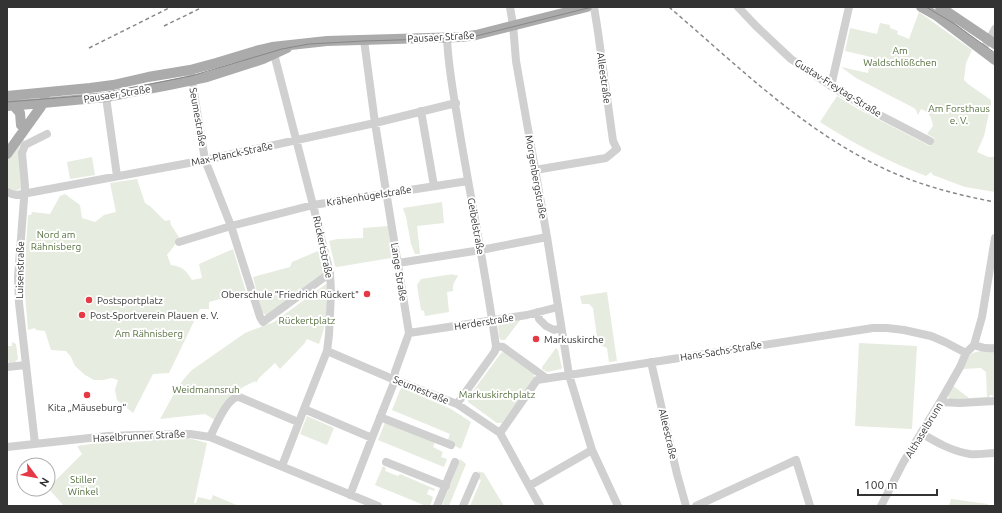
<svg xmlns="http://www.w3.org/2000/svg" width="1002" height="513" font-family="Ubuntu,sans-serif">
	<rect width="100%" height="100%" fill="#fff"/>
	<path fill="#e6ecdf" d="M919,12L972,50L966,63L964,80L968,84L991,100V104L984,136L977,152L988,157H995V192L965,187L933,175L931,172L926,176C889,162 854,144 820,122L837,96L858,109L930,146L934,138L927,134L933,126C931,116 930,113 921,109L918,115L916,110L914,108L856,78L841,67L868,73L871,57L845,51L850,28L877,34L880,23L890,25V28L898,31L897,34L909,39Z
		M23,137L24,141L19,148L22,187C17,192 13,190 7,188V160Z
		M92,157L95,175L70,179L67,162Z
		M137,179L145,203L151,207L165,221L170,220L171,225L179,237L174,246L167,255L171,265C183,267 186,270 192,280L202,278L199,264L233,249L246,292L209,302V309H200L169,373L153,374L133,413L117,400L115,390L118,380L112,378L103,380H94L85,375L75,366L71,357L66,351L51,350L45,331L36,330L35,328L28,330L24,282L28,215H31L32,212L50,214L60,196L65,194L80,205L82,218L95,222L104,215L116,212L110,183Z
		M442,202L444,223L417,226L420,254H415L411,244L406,217L403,208Z
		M388,226L392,256L391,258L337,267L335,266L329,241L337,239L363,238V228Z
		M318,251L325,271L323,274L267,315L264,314L262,312L253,277L290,267L292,262Z
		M453,274V275H458C456,281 452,283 453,291L447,292L449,312L425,316L424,311L421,310L417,285L421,279Z
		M326,284L327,285L326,320L323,332L319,344L307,339L304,344L280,369L275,363L259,378L256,383L255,381L243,387L238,392L231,395L215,420L205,414L160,419C170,402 178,383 192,370L245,333L274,322Z
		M607,292L617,361L609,362L607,348L598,344L593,308L589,304H582L580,296Z
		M521,319L505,340H501L499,337L498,326L499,325Z
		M12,342L16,344L18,359L15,362L9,363L7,356V346H12Z
		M859,343L917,346L912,429L855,426Z
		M556,348L558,350L562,368L561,369L547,372L542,369V367Z
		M995,350V399C993,396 994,395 990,395L989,398L950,400L947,394L952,385L969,398L987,397L986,372L981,368L962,369C964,365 966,358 970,355C975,350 988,351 995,350Z
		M504,352L534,374V378L502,423H497L468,402V398L501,353Z
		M402,388L451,409L471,422L461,449L447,442L450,434L392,410L400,390Z
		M307,416L334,428L327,445L300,434Z
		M386,420L436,440L433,447L443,452L441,457L447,459L444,467L378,440Z
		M133,438H188L207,443L194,503H196L198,497L211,500L213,495L239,506H64L48,488L82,454L77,446Z
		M460,459L466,464L449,506H442Z
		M383,466L386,468L385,471L398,476L400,474L435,489L434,491L429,489L427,494L433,497L430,506H426L375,485Z
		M478,471L484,473L504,506H470L481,480L476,478L479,473Z
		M951,499L988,504V506H949Z"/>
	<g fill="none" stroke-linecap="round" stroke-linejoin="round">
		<path stroke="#d0d0d0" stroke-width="8" d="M510,7L513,25L516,61L547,237L569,375L592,450L618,506
			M738,7L756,26L791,59L831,86L872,111L930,141
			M447,37C448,69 455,102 460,134C472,205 486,275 496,346L495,351L493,354L457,404
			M273,50L313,205L330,273L331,292L329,335L327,351L304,409L282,466
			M982,50L989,40L995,29
			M191,75L205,160L231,226L260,317L263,322L330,273
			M831,86L849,7
			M106,97L117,176
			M421,111L434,186
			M535,170L606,158L617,149L613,141L598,32L594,7
			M7,192L12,194L17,195L205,160L375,123L456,103
			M179,242L231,226L313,205L468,181
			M398,263L481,250L547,237
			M538,312L539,319L546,326L554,330L561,328
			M409,333L527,315L558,307
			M974,345C982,348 987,349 995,348
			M496,346L503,347L546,378
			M327,351L395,380L457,404L500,433L540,506
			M651,362L677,474L686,506
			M7,367L26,365
			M940,402L960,403L995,401
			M304,409L372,438
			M380,417L451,445
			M500,433L537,380L873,328H887L904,330L931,336L945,342L966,353
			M921,433C936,442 951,451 970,454C978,455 987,453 995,453
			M210,437C215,427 223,408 231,401C233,398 236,397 239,397L298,422
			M35,444L19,303L18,277L25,186L22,153L25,145L47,134
			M7,447L108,436L136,435L190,434L210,437L378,506
			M386,462L446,486
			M529,486L592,450
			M350,495L372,438L395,380V372L409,333L375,123L364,40
			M437,506L455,462
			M463,506L476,476
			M696,506L796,460L810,506
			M881,506L903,463L921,433L940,402L960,367L966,353L974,345L982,317L995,238"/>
		<path stroke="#ababab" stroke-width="10" d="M921,7L937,16L995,60
			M940,7L995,44
			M7,96L90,88L113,85L148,77L190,70L216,63L259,50L272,47L327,41L462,37L476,35L587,7
			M7,106L43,103L106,97L169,85L207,77L263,59L287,48
			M14,106L20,113L21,125
			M7,154L40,108L45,100"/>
		<path stroke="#888" stroke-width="1" d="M926,7L953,23L995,53
			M7,102L81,96L105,93L191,76L282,49L309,44L364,41L462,38L476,36L592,7"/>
		<path stroke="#888" stroke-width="1.5" stroke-dasharray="4 3" stroke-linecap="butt" d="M669,7C738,66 804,132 887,170C922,186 958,195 995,202
			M164,26L203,7
			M89,48L171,7"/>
	</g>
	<g fill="#e63946" stroke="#fff" stroke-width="1.5">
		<circle cx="367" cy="294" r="4"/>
		<circle cx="89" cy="300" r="4"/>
		<circle cx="82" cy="315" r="4"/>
		<circle cx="536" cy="339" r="4"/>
		<circle cx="87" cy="395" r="4"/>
	</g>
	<g text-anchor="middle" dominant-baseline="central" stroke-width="4" stroke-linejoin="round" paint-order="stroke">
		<g font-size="10" fill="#333" stroke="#fff">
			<text transform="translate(441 37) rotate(-3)">Pausaer Straße</text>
			<text transform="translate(604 78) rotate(82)">Alleestraße</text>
			<text transform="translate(838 88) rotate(32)">Gustav-Freytag-Straße</text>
			<text transform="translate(117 94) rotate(-9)">Pausaer Straße</text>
			<text transform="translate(198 117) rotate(80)">Seumestraße</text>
			<text transform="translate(232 154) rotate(-12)">Max-Planck-Straße</text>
			<text transform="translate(536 177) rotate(80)">Morgenbergstraße</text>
			<text transform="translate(369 196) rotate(-9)">Krähenhügelstraße</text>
			<text transform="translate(476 226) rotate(80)">Geibelstraße</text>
			<text transform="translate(323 247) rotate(78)">Rückertstraße</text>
			<text transform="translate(20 270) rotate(-89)">Luisenstraße</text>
			<text transform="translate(399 272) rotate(81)">Lange Straße</text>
			<text transform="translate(484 322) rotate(-9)">Herderstraße</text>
			<text transform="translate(721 351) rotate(-9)">Hans-Sachs-Straße</text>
			<text transform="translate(421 390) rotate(22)">Seumestraße</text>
			<text transform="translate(924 430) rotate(-59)">Althaselbrunn</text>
			<text transform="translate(668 434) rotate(77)">Alleestraße</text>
			<text transform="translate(139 436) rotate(-3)">Haselbrunner Straße</text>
		</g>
		<g font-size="10" fill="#56703f" stroke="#fff">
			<text x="900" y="50">Am<tspan x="900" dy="12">Waldschlößchen</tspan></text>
			<text x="959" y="108">Am Forsthaus<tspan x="959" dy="12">e. V.</tspan></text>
			<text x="56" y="234">Nord am<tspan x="56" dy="12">Rähnisberg</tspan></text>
			<text x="307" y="320">Rückertplatz</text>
			<text x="149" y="333">Am Rähnisberg</text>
			<text x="206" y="389">Weidmannsruh</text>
			<text x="497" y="394">Markuskirchplatz</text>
			<text x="83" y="479">Stiller<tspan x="83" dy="12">Winkel</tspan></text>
		</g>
		<g font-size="10" fill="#333" stroke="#fff" text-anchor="start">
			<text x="359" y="294" text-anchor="end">Oberschule "Friedrich Rückert"</text>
			<text x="97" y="300">Postsportplatz</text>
			<text x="90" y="315">Post-Sportverein Plauen e. V.</text>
			<text x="544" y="339">Markuskirche</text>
			<text x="87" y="407" text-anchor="middle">Kita „Mäuseburg“</text>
		</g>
	</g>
	<rect width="1002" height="513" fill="none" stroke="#333333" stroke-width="16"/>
	<g transform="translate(36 477) rotate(122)"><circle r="19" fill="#ffffff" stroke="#adadad"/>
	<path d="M0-3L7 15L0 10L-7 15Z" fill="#e63946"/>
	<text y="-6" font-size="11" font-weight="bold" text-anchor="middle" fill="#333333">N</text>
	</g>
	<path d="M858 489v6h79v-6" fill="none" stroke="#333333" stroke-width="2"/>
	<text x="864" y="489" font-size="12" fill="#333333" stroke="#ffffff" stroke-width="3" paint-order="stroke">100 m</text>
</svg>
